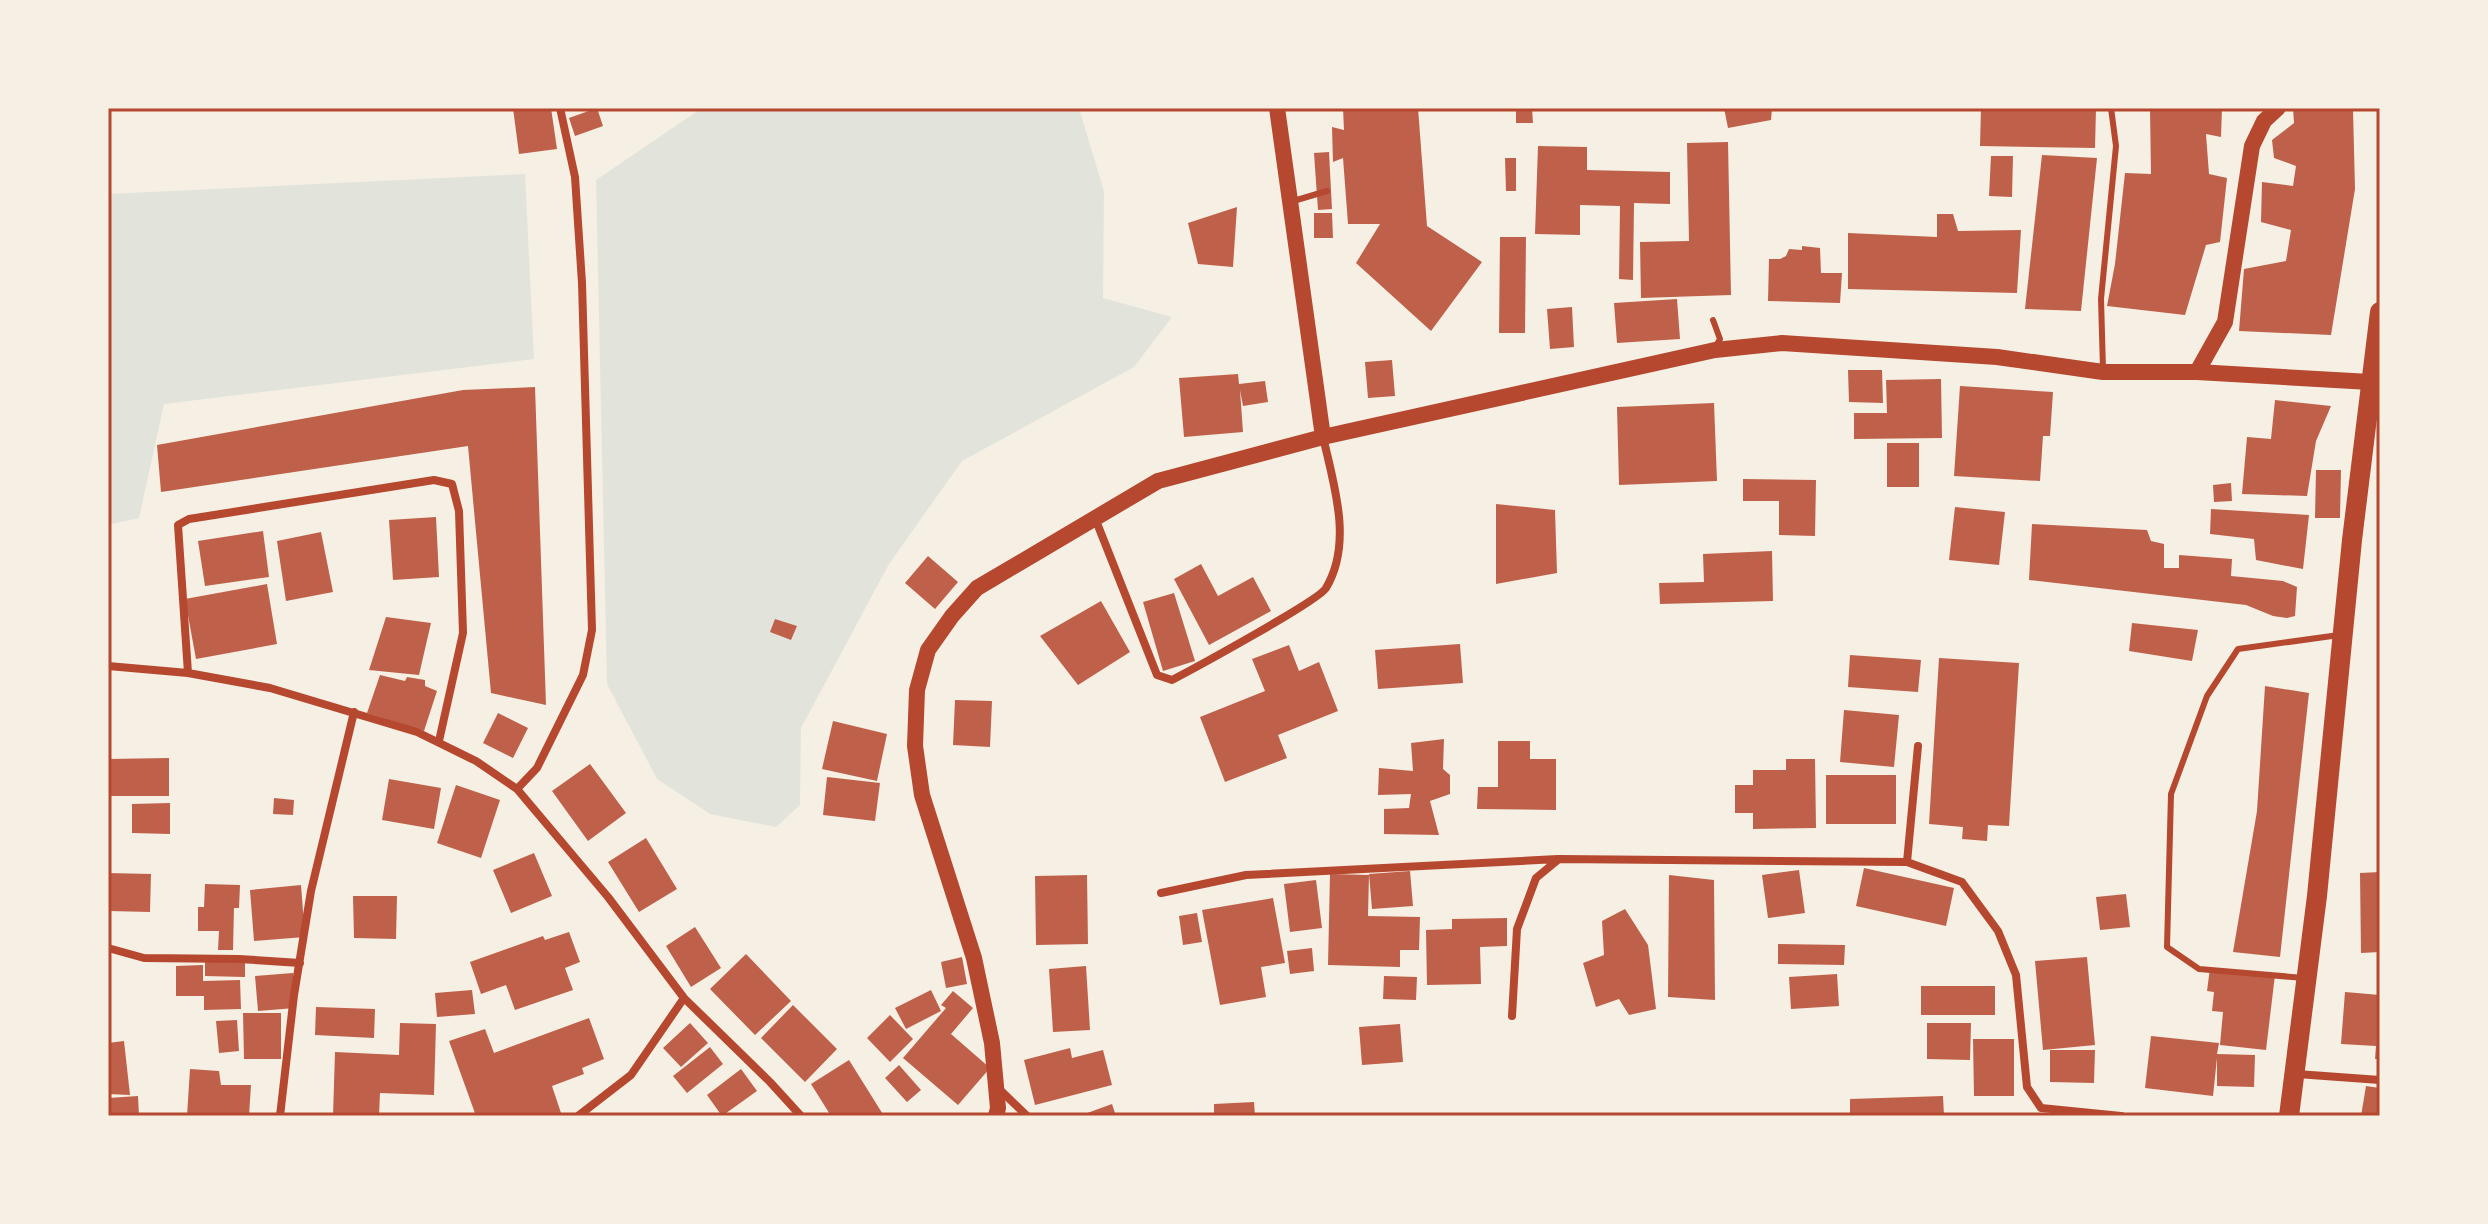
<svg xmlns="http://www.w3.org/2000/svg" width="2488" height="1224" font-family="'Noto Sans',sans-serif">
	<rect width="100%" height="100%" fill="#f6efe4"/>
	<path fill="#e2e4dc" d="M702,108H1079L1104,191L1103,298L1172,317L1134,367L962,461L889,564L801,728L800,805L776,827L710,814L657,779L607,684L596,180Z
		M525,174L534,359L164,404L139,518L108,525V194Z"/>
	<path fill="#bf614a" d="M513,108H551L557,149L519,154Z
		M597,108L603,126L575,136L569,118Z
		M1343,108H1418L1427,226L1482,262L1431,331L1356,263L1380,224H1348L1343,158L1333,162L1332,127L1344,130Z
		M1516,108H1532L1533,123H1516Z
		M1724,108H1772L1771,120L1728,128Z
		M1981,108H2096L2095,148L1980,146Z
		M2150,108H2222L2221,137L2206,134L2209,174L2227,178L2220,242L2206,245L2185,315L2107,306L2115,264L2125,173L2151,174Z
		M2293,108L2353,110L2355,189L2331,335L2239,331L2244,269L2286,261L2291,230L2261,222L2262,182L2293,186L2296,166L2274,158L2272,140L2294,123Z
		M1728,142L1731,295L1641,298L1640,242L1689,241L1687,143Z
		M1538,146L1587,147V170L1670,172V204L1634,203L1633,280L1619,279L1620,206L1580,205V235L1535,234Z
		M1329,152L1332,209L1318,210L1314,153Z
		M2042,155L2097,158L2081,311L2025,309Z
		M1991,156H2013L2012,197L1989,196Z
		M1505,158H1516V191H1506Z
		M1237,207L1233,267L1198,264L1188,223Z
		M1314,213H1332L1333,238H1314Z
		M1937,214H1953L1958,231L2021,230L2017,293L1848,289V233L1937,237Z
		M1500,237H1526L1525,333H1499Z
		M1802,246L1820,248L1821,273H1842L1840,303L1768,301L1769,259H1780L1786,256L1789,249L1802,250Z
		M1677,299L1680,339L1617,343L1614,303Z
		M1572,307L1574,347L1550,349L1547,309Z
		M1392,360L1395,396L1368,398L1365,362Z
		M1848,370H1882L1883,403L1849,402Z
		M1238,374L1239,384L1265,381L1268,402L1243,406L1240,390L1243,432L1184,437L1179,378Z
		M1941,379L1942,438L1854,439V413H1887L1886,380Z
		M1960,386L2053,392L2050,436H2043L2040,481L1954,476Z
		M535,387L546,705L491,693L468,446L161,492L157,445L463,390Z
		M2275,400L2331,406L2316,441L2307,496L2242,494L2247,437L2271,439Z
		M1714,403L1717,481L1619,485L1617,407Z
		M1887,443H1919V487H1887Z
		M2316,470H2341L2340,518H2315Z
		M1743,479L1816,480L1815,536L1779,535V501H1743Z
		M2231,483L2232,501L2214,502L2213,485Z
		M1496,504L1555,510L1557,573L1496,584Z
		M1955,507L2005,512L1999,565L1949,560Z
		M2211,509L2309,515L2303,569L2256,560L2254,539L2210,534Z
		M436,517L439,577L393,580L389,520Z
		M2032,524L2147,530L2151,541L2164,544V568H2179V555L2232,559L2231,576L2283,581L2297,587L2295,616L2287,618L2273,616L2246,605L2029,580Z
		M263,531L269,577L205,586L198,541Z
		M321,532L333,592L286,601L277,541Z
		M1772,551L1773,601L1660,604L1659,583L1704,582L1703,554Z
		M928,556L958,582L935,609L905,583Z
		M1201,564L1218,596L1253,577L1271,611L1209,645L1174,579Z
		M267,584L277,644L196,659L185,599Z
		M1174,593L1195,661L1163,671L1143,602Z
		M1101,601L1130,652L1078,685L1040,636Z
		M386,617L431,623L419,675L369,670Z
		M775,619L797,626L791,640L770,632Z
		M2132,623L2198,630L2192,661L2129,651Z
		M1460,644L1463,683L1378,689L1375,650Z
		M1289,645L1299,671L1319,662L1338,711L1278,735L1287,758L1225,782L1200,717L1265,691L1252,659Z
		M1850,655L1921,660L1918,692L1848,687Z
		M1939,658L2019,663L2009,826L1988,825L1987,841L1962,839L1963,827L1929,824Z
		M380,675L405,681L407,677L425,680V686L437,691L424,731L367,713Z
		M2265,686L2309,693L2280,957L2233,952L2257,811Z
		M955,700L992,701L990,747L953,745Z
		M1844,710L1899,715L1894,767L1840,762Z
		M498,713L528,728L513,758L483,743Z
		M833,721L887,734L877,781L822,769Z
		M1444,739L1443,769L1450,775V794L1430,801L1439,835L1384,834V809L1409,808L1411,794L1378,795L1379,768L1413,771L1411,743Z
		M1498,741H1530V759H1556V810L1477,809L1478,787H1498Z
		M169,758V796H108V759Z
		M1786,759H1815L1816,828L1753,829V813H1735V785H1753V770H1786Z
		M590,764L626,813L588,841L552,791Z
		M1826,775H1896V824H1826Z
		M827,777L880,783L875,821L823,815Z
		M389,779L441,788L434,829L382,820Z
		M456,785L500,800L481,858L437,843Z
		M274,798L294,800L293,815L273,814Z
		M170,803V834L132,833V804Z
		M646,838L677,889L639,912L608,862Z
		M534,853L552,896L511,913L493,870Z
		M1864,868L1954,888L1946,926L1856,906Z
		M1799,870L1805,913L1768,918L1762,875Z
		M1410,871L1413,906L1372,909L1369,874Z
		M2380,872V952L2361,953L2360,873Z
		M108,873L151,874L150,912L109,911Z
		M1330,874L1369,875L1368,916L1420,917L1419,950H1400V967L1328,965Z
		M1087,875L1088,944L1036,945L1035,876Z
		M1669,875L1714,880L1715,1000L1668,997Z
		M1316,880L1322,928L1290,932L1284,884Z
		M205,884L240,885L239,908H234L233,950H218L219,931H198V907H204Z
		M301,885L305,937L254,941L250,890Z
		M2126,894L2130,927L2100,930L2096,897Z
		M353,896H397L396,939L354,938Z
		M1273,898L1285,963L1261,967L1266,997L1220,1005L1202,910Z
		M1625,909L1648,945L1656,1009L1629,1015L1619,999L1596,1007L1583,963L1604,955L1602,921Z
		M1197,913L1202,942L1183,945L1179,916Z
		M1507,918V946L1480,947L1481,984L1427,985L1426,930L1452,929V919Z
		M695,927L721,968L691,987L666,946Z
		M569,932L580,962L565,968L573,990L515,1010L506,985L481,994L470,962L543,936L545,940Z
		M1778,944L1845,945L1844,965L1778,964Z
		M1312,948L1314,971L1290,974L1287,951Z
		M746,954L791,1001L755,1035L710,989Z
		M205,956L245,957V977L205,976Z
		M962,957L967,984L946,988L941,962Z
		M2087,957L2095,1045L2043,1050L2035,961Z
		M203,965V981L240,980L241,1009L204,1010V996H176V966Z
		M1086,966L1090,1030L1053,1032L1049,969Z
		M2210,968L2275,975L2266,1050L2220,1045L2223,1012L2212,1011L2214,992L2207,991Z
		M293,973L295,1008L258,1011L255,976Z
		M1837,974L1839,1006L1791,1009L1789,977Z
		M1384,976L1417,977L1416,1000L1383,999Z
		M1921,986H1995V1015H1921Z
		M472,990L475,1014L437,1017L435,993Z
		M931,990L941,1011L906,1029L895,1008Z
		M953,991L973,1008L951,1034L990,1068L958,1105L903,1058L946,1008L941,1005Z
		M2345,992L2380,995V1059H2375L2376,1046L2341,1044Z
		M793,1005L837,1049L805,1082L761,1038Z
		M316,1007L375,1009L374,1038L315,1035Z
		M243,1013H281V1059H244Z
		M890,1015L913,1039L890,1062L867,1038Z
		M589,1018L604,1059L582,1068L584,1074L552,1086L562,1116H476L449,1041L485,1029L494,1053Z
		M237,1020L239,1051L219,1053L216,1021Z
		M400,1023L436,1024L434,1095L380,1093L379,1116H333L335,1052L399,1055Z
		M690,1023L708,1043L681,1067L663,1048Z
		M1927,1023H1971L1970,1060L1927,1059Z
		M1400,1024L1403,1062L1362,1065L1359,1027Z
		M2151,1036L2219,1043L2217,1054L2255,1055L2254,1087L2217,1086V1058L2213,1096L2145,1088Z
		M1973,1039H2014V1096H1974Z
		M124,1041L130,1095L108,1094V1043Z
		M710,1047L723,1064L687,1093L673,1076Z
		M1070,1048L1072,1058L1103,1050L1112,1085L1035,1105L1024,1060Z
		M2050,1050H2095L2094,1083L2050,1082Z
		M849,1060L884,1116H831L811,1084Z
		M899,1065L921,1090L907,1102L885,1078Z
		M190,1069L219,1071L221,1085H251L249,1116H187Z
		M741,1069L757,1091L722,1116L707,1095Z
		M2366,1086L2380,1088V1116H2361Z
		M138,1096L139,1116H108V1098Z
		M1943,1096L1944,1116H1850V1099Z
		M1254,1102L1255,1116H1214V1104Z
		M1112,1104L1116,1116H1079Z"/>
	<g fill="none" stroke-linecap="round" stroke-linejoin="round">
		<path stroke="#b5482f" stroke-width="6" d="M1290,202L1327,191
			M1713,320L1720,339L1716,346
			M2103,369L2101,299L2116,146L2111,108
			M2304,978L2199,969L2167,947L2171,794L2207,696L2238,649L2339,635"/>
		<path stroke="#b5482f" stroke-width="8" d="M1095,518L1157,675L1172,680C1193,669 1320,600 1326,588C1353,543 1334,485 1323,437
			M108,666L188,673L270,688L417,732L476,761L517,789L608,897L684,998L770,1082L801,1116
			M188,673L178,525L189,519L434,480L452,484L459,511L463,633L439,741
			M517,789L537,768L583,675L592,630L582,283L575,177L560,108
			M1907,862L1918,746
			M1161,893L1246,875L1558,859
			M108,948L144,958L239,959L300,963
			M1512,1016L1517,929L1536,878L1559,859L1907,862L1962,882L1998,931L2016,975L2027,1087L2041,1108L2121,1116
			M2297,1074L2380,1080
			M997,1087L1027,1116
			M280,1116L294,995L311,891L354,712
			M578,1116L631,1075L684,998"/>
		<path stroke="#b5482f" stroke-width="16" d="M1277,108L1323,437L1715,350L1782,343L1997,357L2103,372H2197L2370,382
			M2197,372L2225,322L2252,146L2264,121L2278,108
			M996,1116L998,1108L992,1043L974,958L922,795L915,746L917,690L928,650L952,616L977,588L1158,481L1323,437"/>
		<path stroke="#b5482f" stroke-width="20" d="M2289,1116L2317,896L2352,540L2380,312"/>
	</g>
	<rect width="2488" height="1224" fill="none" stroke="#f6efe4" stroke-width="220"/>
	<rect x="110" y="110" width="2268" height="1004" fill="none" stroke="#b5482f" stroke-width="3"/>
</svg>
